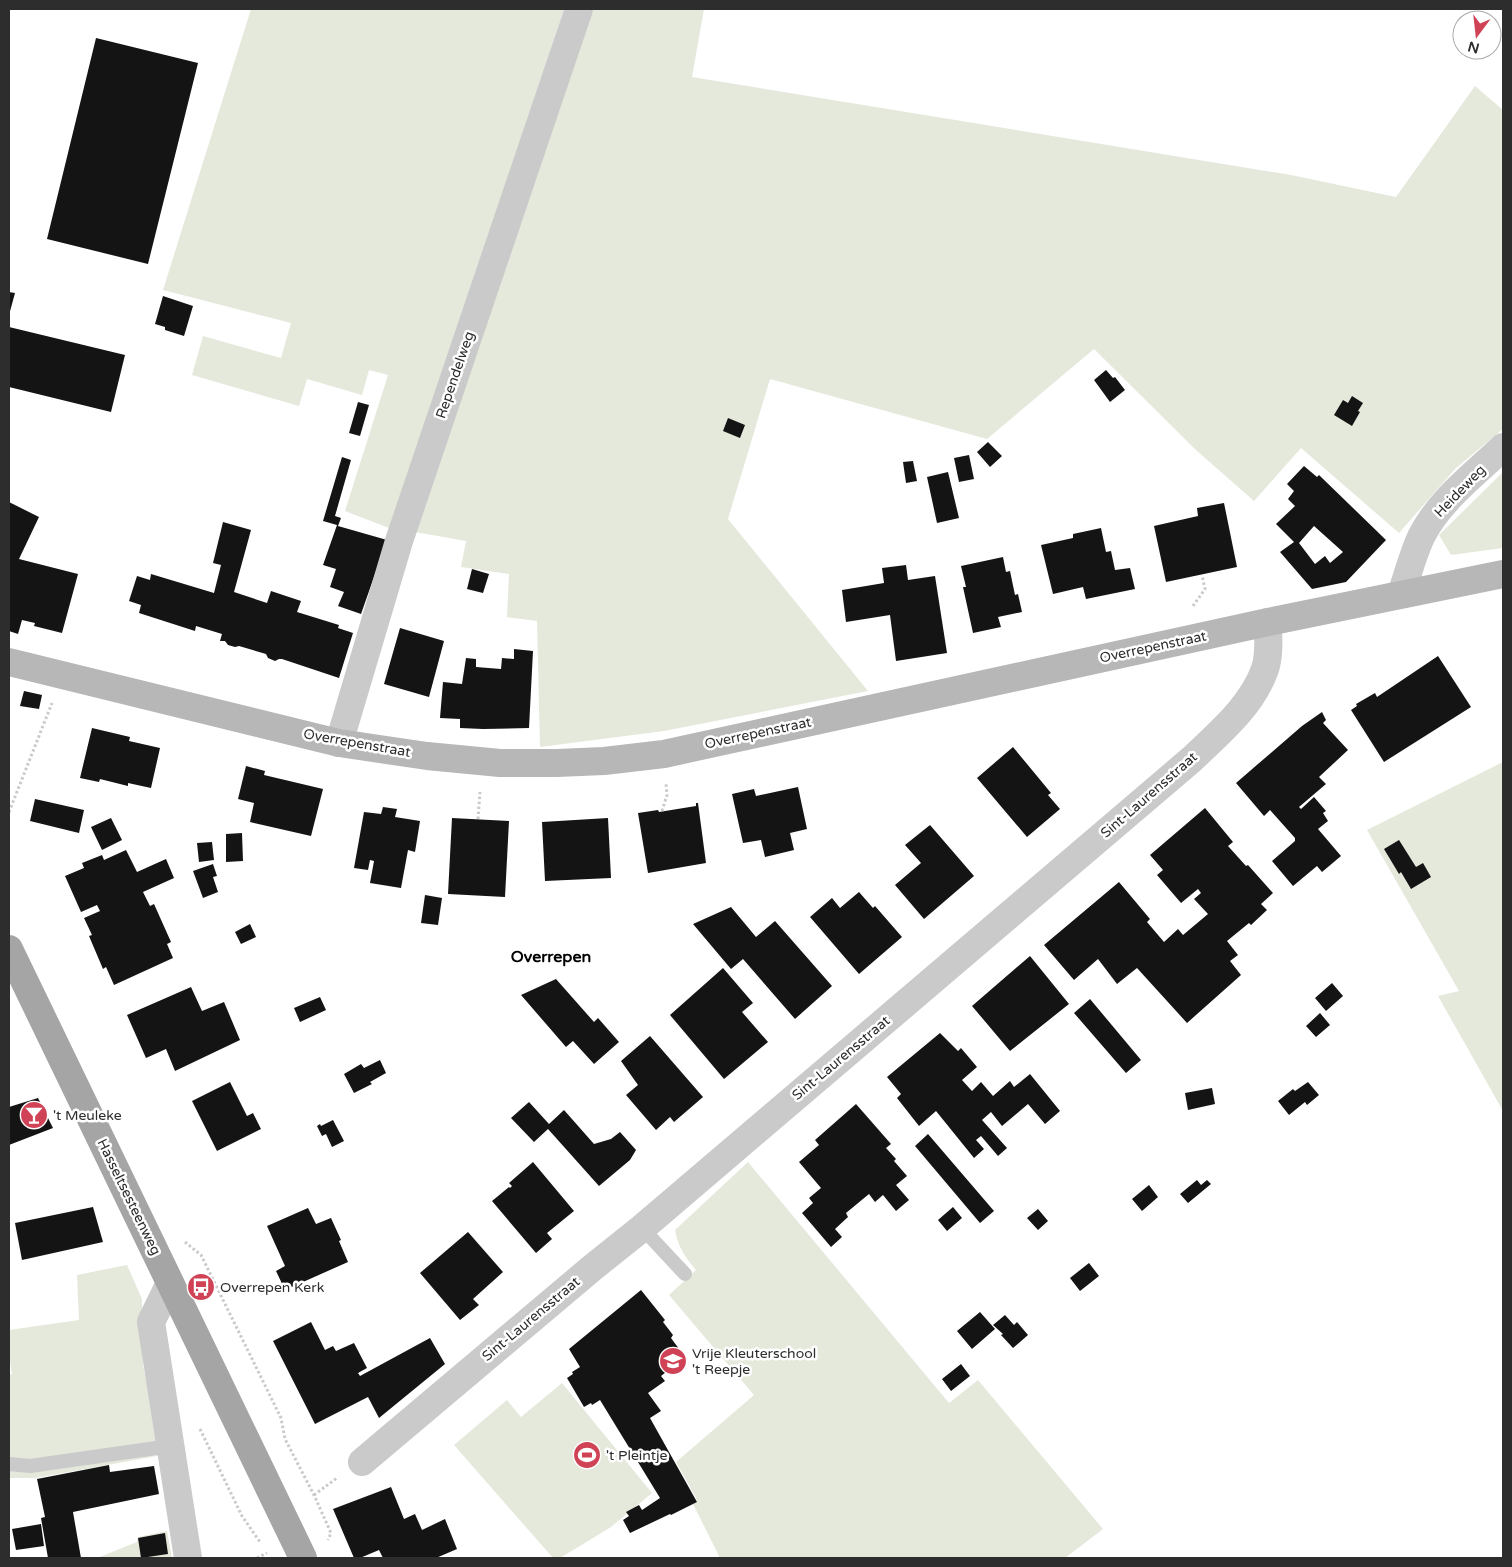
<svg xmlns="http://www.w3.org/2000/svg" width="1512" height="1567" font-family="'Varela Round',sans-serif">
	<rect width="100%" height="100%" fill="#fff"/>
	<path fill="#e4e9dc" d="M251,9H564L394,530L345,511L388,375L369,370L362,395L307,379L299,406L192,375L203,336L281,358L291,323L163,290Z
		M587,9H704L692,77L1291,175L1396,197L1475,86L1503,110V429L1456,468L1399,533L1301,448L1254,501L1196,450L1094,349L987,439L770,379L728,519L868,691L664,731L540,747L537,621L507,617L509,574L461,567L466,541L415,532Z
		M1503,472V548L1451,555L1439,535Z
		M1503,762V1111L1438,996L1459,991L1367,830Z
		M748,1162L949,1403L978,1380L1103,1529L1065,1558H720L693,1504L697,1502L696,1498L676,1462L754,1395L669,1295L696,1270C685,1257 678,1247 675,1230Z
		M127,1265L142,1299L143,1365L162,1455L36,1478H9V1375L12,1374L9,1355V1330L79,1320L77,1275Z
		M562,1383L652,1493L611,1527L560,1558H553L454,1445L507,1400L521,1417Z
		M167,1531L172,1558H97L137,1542L138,1537Z"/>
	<path fill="#141414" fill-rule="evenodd" d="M96,38L198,63L148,264L47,239Z
		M9,292L15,293L9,315Z
		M163,296L193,306L184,336L165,330V327L155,324Z
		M9,327L125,355L111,412L9,387Z
		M1106,370L1113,378L1115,377L1125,390L1110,402L1094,380Z
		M1352,396L1363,403L1358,411L1360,412L1352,426L1334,415L1343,400L1348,403Z
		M358,402L369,405L360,436L349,433Z
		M728,418L745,425L740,438L723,431Z
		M988,442L1002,456L990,467L977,452Z
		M969,455L974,479L959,482L954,458Z
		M342,457L351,460L335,516L341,518L338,526L387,540L361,614L338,606L344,592L330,587L336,569L323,565L337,525L323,521Z
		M913,461L917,481L906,483L903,462Z
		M1304,466L1317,477L1319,475L1386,540L1346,582L1312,589L1280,552L1294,542L1276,524L1295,506L1288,499L1294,491L1287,484ZM1314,526L1343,552L1330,563L1325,556L1315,564L1299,543Z
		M948,472L959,518L937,523L927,477Z
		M9,502L39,517L19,559L78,574L62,633L34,626L35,623L22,620L18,634L9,631Z
		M1224,503L1237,567L1166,582L1154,526L1198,516L1197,508Z
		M223,522L251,530L234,592L267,603L271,591L301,601L297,612L339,625L338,628L353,633L339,678L282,659H279L275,661L268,658L266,654L239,646L235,647L228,645L225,641H220L222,634L196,626L195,631L139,613L141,605L129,601L137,576L150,580L151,574L214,593L221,565L213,563Z
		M1101,528L1106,552L1111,551L1115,570L1130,568L1135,589L1086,599L1083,587L1053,594L1041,545L1073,538V534Z
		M1003,557L1006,572L1010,571L1015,595L1018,594L1022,612L998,617L1001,627L973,633L963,587H966L961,566Z
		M906,565L908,580L935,576L947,653L896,661L890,615L846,622L842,590L884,583L882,568Z
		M472,569L489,574L483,593L467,589Z
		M400,628L444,641L429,697L384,684Z
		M514,649L533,651L529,728L483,729L460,728V719L440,718L443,682L462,684L466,658L476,659V667L501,669L502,658L514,659Z
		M1438,656L1471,707L1384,762L1351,710L1357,706L1356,704L1375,693L1377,697Z
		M24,691L42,695L39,709L20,706Z
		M1322,712L1326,720L1323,723L1348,750L1319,777L1326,784L1299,807L1301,809L1314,797L1326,811L1323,813L1328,821L1318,829L1341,856L1322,872L1317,866L1293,886L1272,861L1295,841V838L1270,810L1264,816L1236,783L1302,726Z
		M92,728L130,737L129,741L160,748L151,788L128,783V786L100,779L99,782L80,778Z
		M1013,747L1051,793L1048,795L1060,809L1027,837L977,778Z
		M246,766L265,771L264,775L323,789L311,836L250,822L254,803L238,799Z
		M798,787L807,829L790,833L794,850L765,857L761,840L743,843L732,794L754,789L756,796Z
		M35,799L84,810L79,833L30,821Z
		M696,803H698L706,863L648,873L638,813L658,810L659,812L696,806Z
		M383,807L397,809L395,817L420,821L415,852L408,850L401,888L370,883L374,861L370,860L368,870L354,868L364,812L381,814Z
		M1205,808L1233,842L1228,846L1246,866L1248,865L1273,893L1261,904L1267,910L1251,925L1249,923L1227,941L1238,955L1230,961L1241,975L1187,1023L1137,968L1117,984L1098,959L1074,980L1044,945L1119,882L1150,919L1147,922L1164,942L1178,929L1183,935L1208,914L1194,899L1201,893L1198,889L1181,903L1157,875L1163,870L1150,855Z
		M111,818L122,840L102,850L91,827Z
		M452,818L509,821L505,897L448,894Z
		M608,818L611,878L545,881L542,822Z
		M930,825L974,876L924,919L895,885L921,863L905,845Z
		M242,833L243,861L226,862V834Z
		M1399,840L1416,867L1423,863L1431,877L1411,889L1401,872L1399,874L1384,849Z
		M212,842L214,860L199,862L197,843Z
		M126,850L137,872L166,859L174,878L143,892L150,906L154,904L171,942L167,944L173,958L114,985L106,967L103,969L89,936L92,935L84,918L100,911L97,905L81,912L65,876L84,868L82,863L102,855L104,860Z
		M213,864L217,876L213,877L218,892L203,898L193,871Z
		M859,892L873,908L875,906L902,937L859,974L810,917L832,898L840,908Z
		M425,895L442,898L438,925L421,923Z
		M731,907L756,937L775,921L832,986L795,1019L743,959L731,969L693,924Z
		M250,924L256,937L241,944L235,932Z
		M1030,956L1069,1004L1010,1051L972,1006Z
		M723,968L753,1003L742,1012L768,1042L724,1079L670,1015Z
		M556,979L594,1022L598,1018L619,1042L594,1064L573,1041L566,1047L521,995Z
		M1332,983L1343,996L1326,1011L1315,998Z
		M191,987L202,1011L224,1002L240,1040L175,1071L166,1049L146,1058L127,1015Z
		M320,997L326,1010L300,1022L294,1008Z
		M1090,999L1141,1060L1126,1073L1074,1013Z
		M1320,1013L1330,1025L1316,1037L1306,1026Z
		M940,1033L958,1051L961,1048L977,1067L962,1080L972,1091L981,1082L993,1096L1010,1081L1014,1087L1030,1074L1060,1111L1045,1124L1028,1104L1002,1126L991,1112L982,1120L1007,1148L998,1156L981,1136L976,1140L984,1149L974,1158L936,1111L919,1126L897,1098L901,1094L887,1077Z
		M650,1036L703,1097L674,1122L670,1117L656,1130L626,1095L638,1085L621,1061Z
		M380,1060L386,1073L370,1082L372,1084L354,1093L344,1074L361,1064L364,1068Z
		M230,1082L247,1116L253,1113L261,1129L217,1151L192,1101Z
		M1308,1082L1319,1095L1307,1105L1305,1102L1289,1115L1278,1101L1293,1089L1295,1091Z
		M1212,1088L1215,1104L1188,1110L1185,1093Z
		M38,1098L53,1128L9,1145V1107Z
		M529,1102L549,1124L564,1110L594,1144L611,1139L620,1132L636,1150L630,1160L599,1186L548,1129L534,1142L511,1118Z
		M856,1104L891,1144L886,1148L896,1159L894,1161L907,1176L896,1185L909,1200L896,1211L883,1195L875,1202L869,1194L846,1213L848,1217L835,1229L842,1237L831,1247L802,1213L813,1203L809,1198L821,1188L799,1162L819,1145L815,1140Z
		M333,1120L344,1141L332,1147L326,1134L322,1136L317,1126L320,1124L321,1126Z
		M928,1134L994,1211L980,1223L915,1146Z
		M533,1162L574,1211L547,1233L552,1239L536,1253L492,1201L509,1187L510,1188L512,1186L509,1183Z
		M1197,1180L1201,1185L1207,1180L1211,1184L1188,1203L1180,1194Z
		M1149,1185L1158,1197L1142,1211L1132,1199Z
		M93,1207L103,1242L22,1260L15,1223Z
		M953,1207L962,1218L947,1231L938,1220Z
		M308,1208L316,1224L331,1218L341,1240L339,1241L348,1262L285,1290L276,1271L285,1266L267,1226Z
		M1038,1209L1048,1221L1038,1230L1027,1218Z
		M468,1232L503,1272L473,1299L479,1305L460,1320L420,1273Z
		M1089,1263L1099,1276L1080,1291L1070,1278Z
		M641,1290L665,1320L663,1322L673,1335L671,1338L685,1357L661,1376L665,1381L648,1393L661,1411L650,1418L697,1502L671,1515L670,1514L630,1533L623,1520L629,1516L626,1512L639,1505L642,1510L660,1498L600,1400L592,1405L591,1403L584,1407L567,1378L573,1374L572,1372L580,1367L569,1349Z
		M980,1312L995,1329L972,1349L957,1331Z
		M1005,1315L1014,1325L1017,1322L1028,1335L1013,1348L1001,1335L1003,1334L993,1325Z
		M311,1322L325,1350L333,1346L336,1351L354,1343L367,1368L358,1373L360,1376L430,1338L445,1364L379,1418L368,1397L315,1424L273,1341Z
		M961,1364L970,1376L951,1391L942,1379Z
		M109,1465L110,1472L154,1466L159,1494L73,1512L81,1558H48L41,1518L45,1517L37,1479Z
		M391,1487L404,1519L415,1514L422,1530L445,1519L457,1549L436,1558H383L379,1550L360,1558H354L333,1509Z
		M41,1524L44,1546L16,1550L12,1529Z
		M165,1533L168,1554L141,1558L138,1538Z"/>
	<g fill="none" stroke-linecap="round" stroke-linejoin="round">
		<path stroke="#cacaca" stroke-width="3" stroke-dasharray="2.5 2.5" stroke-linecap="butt" d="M1193,606L1205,589L1202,575
			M662,811L667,795L666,784
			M9,812L52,703
			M478,819L480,792
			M185,1242L201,1255L281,1418L285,1439L314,1495L331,1533L328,1540
			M200,1429L242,1516L260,1542
			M314,1495L337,1478
			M257,1558L267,1553"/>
		<path stroke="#cacaca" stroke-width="14" d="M642,1228L685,1274
			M9,1464L30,1466L170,1446"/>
		<path stroke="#cacaca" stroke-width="28" d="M1401,594C1408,575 1413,553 1422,535C1440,500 1475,474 1503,447
			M339,743L399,541L579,9
			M170,1283L151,1322L188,1558
			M362,1462L592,1268L642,1228L1192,759C1219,733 1252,706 1265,669C1270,654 1268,637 1268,622"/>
		<path stroke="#b7b7b7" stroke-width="28" d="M9,662L339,743L427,756L500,763H557L604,761L664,754L1268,622L1503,574"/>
		<path stroke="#a5a5a5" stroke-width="28" d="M9,949L303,1558"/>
	</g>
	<defs>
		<g id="bar-disc" transform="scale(1.4375)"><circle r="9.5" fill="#d04356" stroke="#fff"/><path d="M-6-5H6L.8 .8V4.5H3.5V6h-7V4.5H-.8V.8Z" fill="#fff"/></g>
		<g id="bus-disc" transform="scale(1.4375)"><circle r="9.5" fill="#d04356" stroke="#fff"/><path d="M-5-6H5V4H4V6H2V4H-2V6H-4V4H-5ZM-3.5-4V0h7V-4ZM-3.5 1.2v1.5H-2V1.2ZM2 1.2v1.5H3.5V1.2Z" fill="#fff"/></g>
		<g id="school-disc" transform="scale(1.4375)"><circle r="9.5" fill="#d04356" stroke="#fff"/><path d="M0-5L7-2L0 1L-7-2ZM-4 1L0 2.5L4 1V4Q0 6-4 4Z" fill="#fff"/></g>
		<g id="stadium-disc" transform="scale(1.4375)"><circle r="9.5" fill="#d04356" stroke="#fff"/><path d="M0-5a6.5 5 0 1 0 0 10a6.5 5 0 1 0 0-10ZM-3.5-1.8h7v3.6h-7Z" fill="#fff"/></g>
	</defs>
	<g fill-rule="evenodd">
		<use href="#bar-disc" x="34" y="1115"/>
		<use href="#bus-disc" x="201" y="1287"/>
		<use href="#school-disc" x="673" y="1361"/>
		<use href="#stadium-disc" x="587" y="1455"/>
	</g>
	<g text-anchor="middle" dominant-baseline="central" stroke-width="5" stroke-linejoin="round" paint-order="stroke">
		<g font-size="14" fill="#2d2d2d" stroke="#fff">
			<text transform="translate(455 375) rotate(-71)">Rependelweg</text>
			<text transform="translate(1460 491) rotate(-46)">Heideweg</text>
			<text transform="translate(1153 647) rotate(-12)">Overrepenstraat</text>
			<text transform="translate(758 733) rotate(-12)">Overrepenstraat</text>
			<text transform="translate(357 743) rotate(10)">Overrepenstraat</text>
			<text transform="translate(1149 795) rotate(-41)">Sint-Laurensstraat</text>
			<text transform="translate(841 1058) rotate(-40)">Sint-Laurensstraat</text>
			<text transform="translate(129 1197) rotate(64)">Hasseltsesteenweg</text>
			<text transform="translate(531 1319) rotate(-40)">Sint-Laurensstraat</text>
		</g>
		<g font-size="14" fill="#2d2d2d" stroke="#fff" text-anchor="start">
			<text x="53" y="1115">'t Meuleke</text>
			<text x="220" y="1287">Overrepen Kerk</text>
			<text x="692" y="1353">Vrije Kleuterschool<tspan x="692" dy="16">'t Reepje</tspan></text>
			<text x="606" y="1455">'t Pleintje</text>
		</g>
		<g font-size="16" font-weight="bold" fill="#000" stroke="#fff">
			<text x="551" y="957">Overrepen</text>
		</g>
	</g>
	<rect width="1512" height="1567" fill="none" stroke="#2d2d2d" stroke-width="20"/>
	<g transform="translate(1477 35) rotate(195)"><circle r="24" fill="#ffffff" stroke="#ababab"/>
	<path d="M0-4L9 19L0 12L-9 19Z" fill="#d04356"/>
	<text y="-8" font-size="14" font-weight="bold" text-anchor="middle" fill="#2d2d2d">N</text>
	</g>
</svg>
